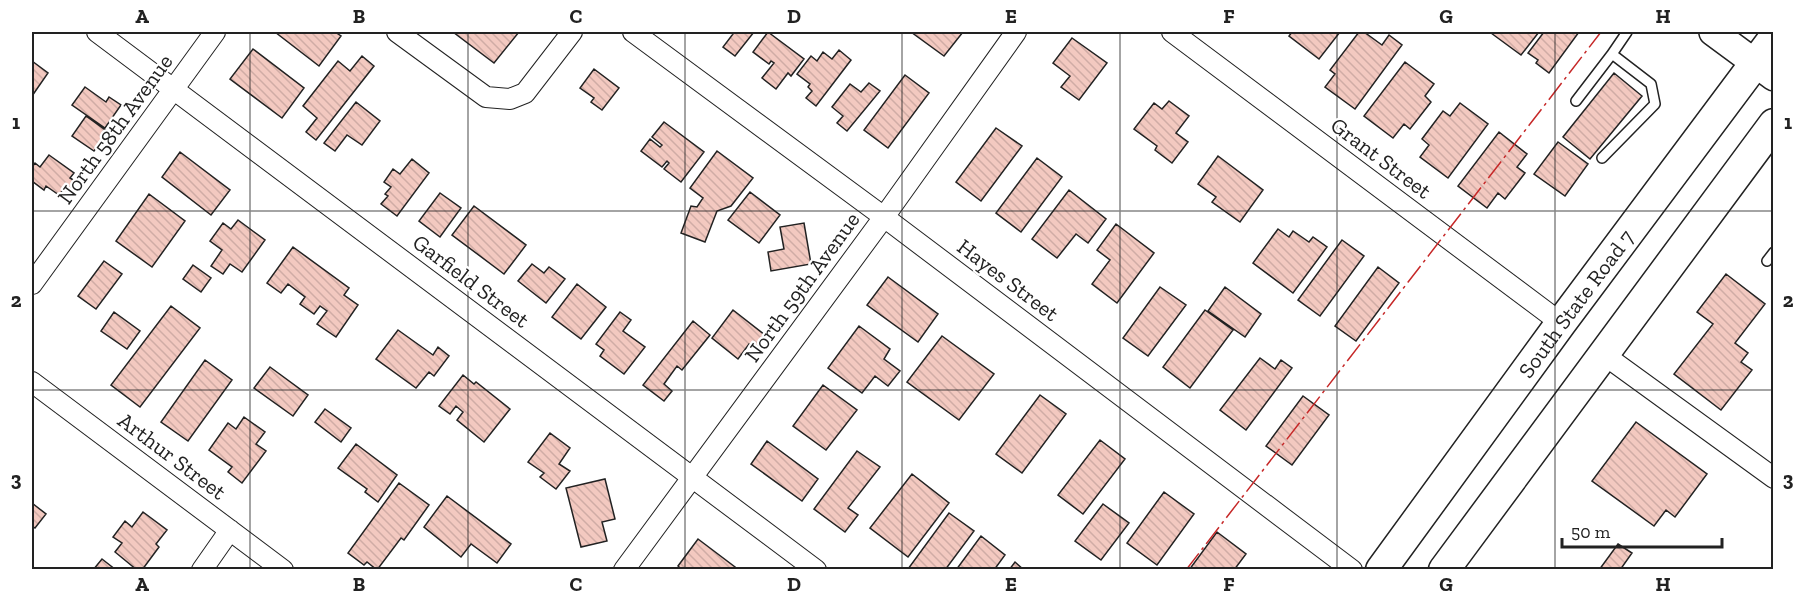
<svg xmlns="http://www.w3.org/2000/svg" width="1805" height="601" font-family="'Zilla Slab',serif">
	<defs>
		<pattern id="building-back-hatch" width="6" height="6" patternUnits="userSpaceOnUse" patternTransform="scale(1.5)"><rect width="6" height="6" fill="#f3c9c0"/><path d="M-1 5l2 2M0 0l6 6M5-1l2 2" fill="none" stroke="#d0aca5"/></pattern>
	</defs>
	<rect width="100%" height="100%" fill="#fff"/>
	<path fill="url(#building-back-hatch)" stroke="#222" stroke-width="1.5" d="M275,32H335L341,36L319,66Z
		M453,32H519L494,63Z
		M730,32H754L735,56L723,47L733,34Z
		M768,32L804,59L791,76L788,73L776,89L762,78L774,63L771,61L769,64L753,52Z
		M911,32H963L944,56Z
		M1292,32H1340L1319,59L1289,36Z
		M1359,32H1364L1382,45L1389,35L1402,45L1355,109L1325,87L1335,74L1330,70Z
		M1492,32H1539L1521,55L1491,33Z
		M1544,32H1579L1549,73L1536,63L1538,60L1528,53Z
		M1072,38L1107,63L1079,100L1061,87L1070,76L1053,63Z
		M253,49L304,88L282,118L230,79Z
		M839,50L851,60L816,106L806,98L812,91L808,87L810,84L797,74L811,56L817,61L823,52L832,59Z
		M362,56L374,66L316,140L306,132L317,118L303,106L338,61L350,71Z
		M32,61L48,73L32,96Z
		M1405,62L1434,84L1425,96L1431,102L1410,129L1404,124L1393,138L1364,116Z
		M594,69L619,88L602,110L591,102L594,98L580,88Z
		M1614,73L1642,96L1590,159L1563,137Z
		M905,75L929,93L888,148L864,130Z
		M869,83L880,91L847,131L837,123L843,116L832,107L850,84L861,92Z
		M85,87L106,102L109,97L121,105L105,128L72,105Z
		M1169,101L1189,116L1176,133L1188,142L1172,163L1155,150L1157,146L1134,129L1154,103L1162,109Z
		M356,102L380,121L362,145L347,135L335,151L324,143Z
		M1460,103L1488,124L1448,178L1420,157L1429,145L1422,139L1443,111L1450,116Z
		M86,116L108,132L94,151L72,136Z
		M664,122L704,152L681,182L664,169L669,163L667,161L662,167L641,151L650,139L660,147L662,145L652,137Z
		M996,128L1022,146L981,201L956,182Z
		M1499,132L1527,154L1517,167L1525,173L1505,199L1498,193L1487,208L1458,186Z
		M1558,142L1588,164L1565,196L1534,174Z
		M717,151L753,178L731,206L717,211L705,242L681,233L691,206L697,207L703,198L690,188Z
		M180,152L230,190L211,215L162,177Z
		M49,155L74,173L70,178L75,181L66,194L62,191L59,195L46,186L44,190L32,181V167L35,163L40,167Z
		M1218,156L1263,190L1240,222L1212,202L1216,197L1198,184Z
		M1037,158L1062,177L1021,232L996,213Z
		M412,159L429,173L397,216L381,204L388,196L385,194L391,187L384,182L393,169L400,174Z
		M1069,190L1106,219L1088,243L1076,234L1057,258L1032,239Z
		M750,192L780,215L759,243L728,220Z
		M440,193L461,208L440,237L419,221Z
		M149,194L185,221L152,267L116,241Z
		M474,206L526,245L504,274L452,235Z
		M238,220L265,240L242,272L230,264L223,274L211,266L222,250L210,241L223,223L231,229Z
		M804,223L811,264L771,271L768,252L784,249L780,227Z
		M1116,224L1154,253L1117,303L1092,284L1110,260L1097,250Z
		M1278,229L1289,237L1293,231L1309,242L1313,237L1327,247L1293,293L1253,263Z
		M1342,240L1364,256L1320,316L1298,300Z
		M293,247L349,288L344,295L358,305L336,337L317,324L327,311L320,306L314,314L300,304L305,297L288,284L281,293L267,283Z
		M104,261L122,274L96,309L78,296Z
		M532,264L544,273L549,267L565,279L546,303L518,281Z
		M193,265L211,278L201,292L183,279Z
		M1378,267L1399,283L1356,341L1335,326Z
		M1726,274L1765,304L1735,343L1748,353L1741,362L1752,370L1721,410L1674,374L1713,324L1697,312Z
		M888,277L938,314L918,342L867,305Z
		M577,284L606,307L581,339L552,317Z
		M1160,287L1186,305L1148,356L1123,338Z
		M1225,287L1261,314L1245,337L1208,311Z
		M171,306L200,328L140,407L111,385Z
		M733,310L765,335L755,349L749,344L738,359L712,338Z
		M1205,310L1233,330L1190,388L1163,367Z
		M114,312L140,331L127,349L101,331Z
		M620,312L631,320L623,331L645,347L624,374L600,356L604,350L596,344Z
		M693,321L710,335L682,370L677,366L664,384L672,391L664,401L643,385Z
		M859,326L890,349L884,359L900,371L888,386L875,376L862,393L828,368Z
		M398,330L433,355L438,347L449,356L434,376L429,372L416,388L376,359Z
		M942,336L994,374L959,420L907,382Z
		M1260,358L1275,369L1281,360L1292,368L1246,430L1220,410Z
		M205,360L232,380L188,441L161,422Z
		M270,367L308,395L293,416L254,388Z
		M463,375L474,384L476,382L510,409L484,442L457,420L463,412L456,406L450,414L439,406Z
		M823,385L857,410L826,450L793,426Z
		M1040,395L1066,414L1022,473L996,454Z
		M1303,396L1329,415L1292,465L1266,446Z
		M325,409L351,428L341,442L315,422Z
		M244,417L265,432L256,444L266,451L242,483L228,472L232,467L209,450L228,423L236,429Z
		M1636,422L1707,474L1675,517L1666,510L1654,526L1592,481Z
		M550,433L570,448L559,464L570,471L556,489L540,477L544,473L528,462Z
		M1100,440L1125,459L1083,514L1058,495Z
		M767,441L818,479L802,501L751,464Z
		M356,444L397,475L378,502L365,492L367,489L338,468Z
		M857,451L880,467L848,508L858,515L845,532L814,509Z
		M912,474L949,503L908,557L870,528Z
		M605,479L615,519L602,522L607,541L581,547L566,488Z
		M399,483L429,505L404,540L401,538L377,570L367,562L364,565L348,553Z
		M1164,492L1194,514L1157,565L1127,543Z
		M447,496L511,544L497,563L471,544L461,557L424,527Z
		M32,503L46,514L35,528L32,526Z
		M1103,504L1129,523L1101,560L1075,541Z
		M143,512L167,530L156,544L159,547L142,570H137L115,552L122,543L113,537L125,521L132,527Z
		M949,513L974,531L945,570L908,569Z
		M1217,532L1246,554L1234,570H1189Z
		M981,536L1005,555L994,570H956Z
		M698,539L739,570H682L678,566Z
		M1618,544L1632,553L1620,570H1599Z
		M102,559L116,570H93Z
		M1015,562L1024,570H1009Z"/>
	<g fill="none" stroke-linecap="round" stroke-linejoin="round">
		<g stroke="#222" stroke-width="12">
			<path id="lane" d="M1576,101L1612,54
				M1602,158L1655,104L1651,84L1612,54L1627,32
				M1767,261L1774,252"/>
		</g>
		<g stroke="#222" stroke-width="22">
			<path id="street" d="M97,32L816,570
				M397,32L486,97L510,99L525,93L572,32
				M633,32L884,217L1352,570
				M1172,32L1561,323
				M32,284L215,32
				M1603,354L1774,478
				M32,382L283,570
				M202,570L230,530
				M624,570L884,217L1016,32"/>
		</g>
		<g stroke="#222" stroke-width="30">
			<path id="secondary" d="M1713,32L1774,77"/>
		</g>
		<g stroke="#222" stroke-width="33">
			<g id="primary">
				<path id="s1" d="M1381,570L1561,323L1774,38"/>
				<path d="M1444,570L1774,124"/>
			</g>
		</g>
		<use href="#lane" stroke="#fff" stroke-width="9"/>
		<use href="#street" stroke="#fff" stroke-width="20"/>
		<use href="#secondary" stroke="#fff" stroke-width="27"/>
		<use href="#primary" stroke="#fff" stroke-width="30"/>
		<path stroke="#c62828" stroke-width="1.5" stroke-dasharray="21 4.5 3 4.5" stroke-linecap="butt" d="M1186,570L1601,32"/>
	</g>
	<path fill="none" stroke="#222" stroke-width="1.5" stroke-opacity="0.55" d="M250,32V570M468,32V570M685,32V570M902,32V570M1120,32V570M1337,32V570M1555,32V570M32,211H1774M32,390H1774"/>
	<g text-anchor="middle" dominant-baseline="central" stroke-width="4.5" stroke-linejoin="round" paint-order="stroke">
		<g font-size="22" fill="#222" stroke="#fff">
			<text transform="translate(115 129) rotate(-54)">North 58th Avenue</text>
			<text transform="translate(1381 158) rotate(37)">Grant Street</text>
			<text transform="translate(1008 280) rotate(37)">Hayes Street</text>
			<text transform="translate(471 281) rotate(37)">Garfield Street</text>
			<text transform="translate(802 287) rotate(-54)">North 59th Avenue</text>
			<text stroke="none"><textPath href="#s1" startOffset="330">South State Road 7</textPath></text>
			<text transform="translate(172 456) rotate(37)">Arthur Street</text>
		</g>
	</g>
	<rect width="1805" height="601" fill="none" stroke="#ffffff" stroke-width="66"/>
	<path d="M1562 538v9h160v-9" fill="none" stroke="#222222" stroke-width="3"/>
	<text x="1571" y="538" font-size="18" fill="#222222" stroke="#ffffff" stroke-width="4.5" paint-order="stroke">50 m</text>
	<rect x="33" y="33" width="1739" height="535" fill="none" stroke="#222" stroke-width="2"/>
	<g font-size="20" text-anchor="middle" font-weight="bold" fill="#222">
		<text x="142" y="23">A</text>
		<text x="359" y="23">B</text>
		<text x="576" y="23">C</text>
		<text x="794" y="23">D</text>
		<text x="1011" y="23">E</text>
		<text x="1229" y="23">F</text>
		<text x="1446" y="23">G</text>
		<text x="1663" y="23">H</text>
		<text x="16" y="129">1</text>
		<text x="1788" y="129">1</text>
		<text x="16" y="307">2</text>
		<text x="1788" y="307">2</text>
		<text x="16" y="486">3</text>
		<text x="1788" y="486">3</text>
		<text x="142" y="591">A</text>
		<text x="359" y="591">B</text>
		<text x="576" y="591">C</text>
		<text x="794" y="591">D</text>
		<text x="1011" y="591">E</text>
		<text x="1229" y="591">F</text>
		<text x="1446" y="591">G</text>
		<text x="1663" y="591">H</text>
	</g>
</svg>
